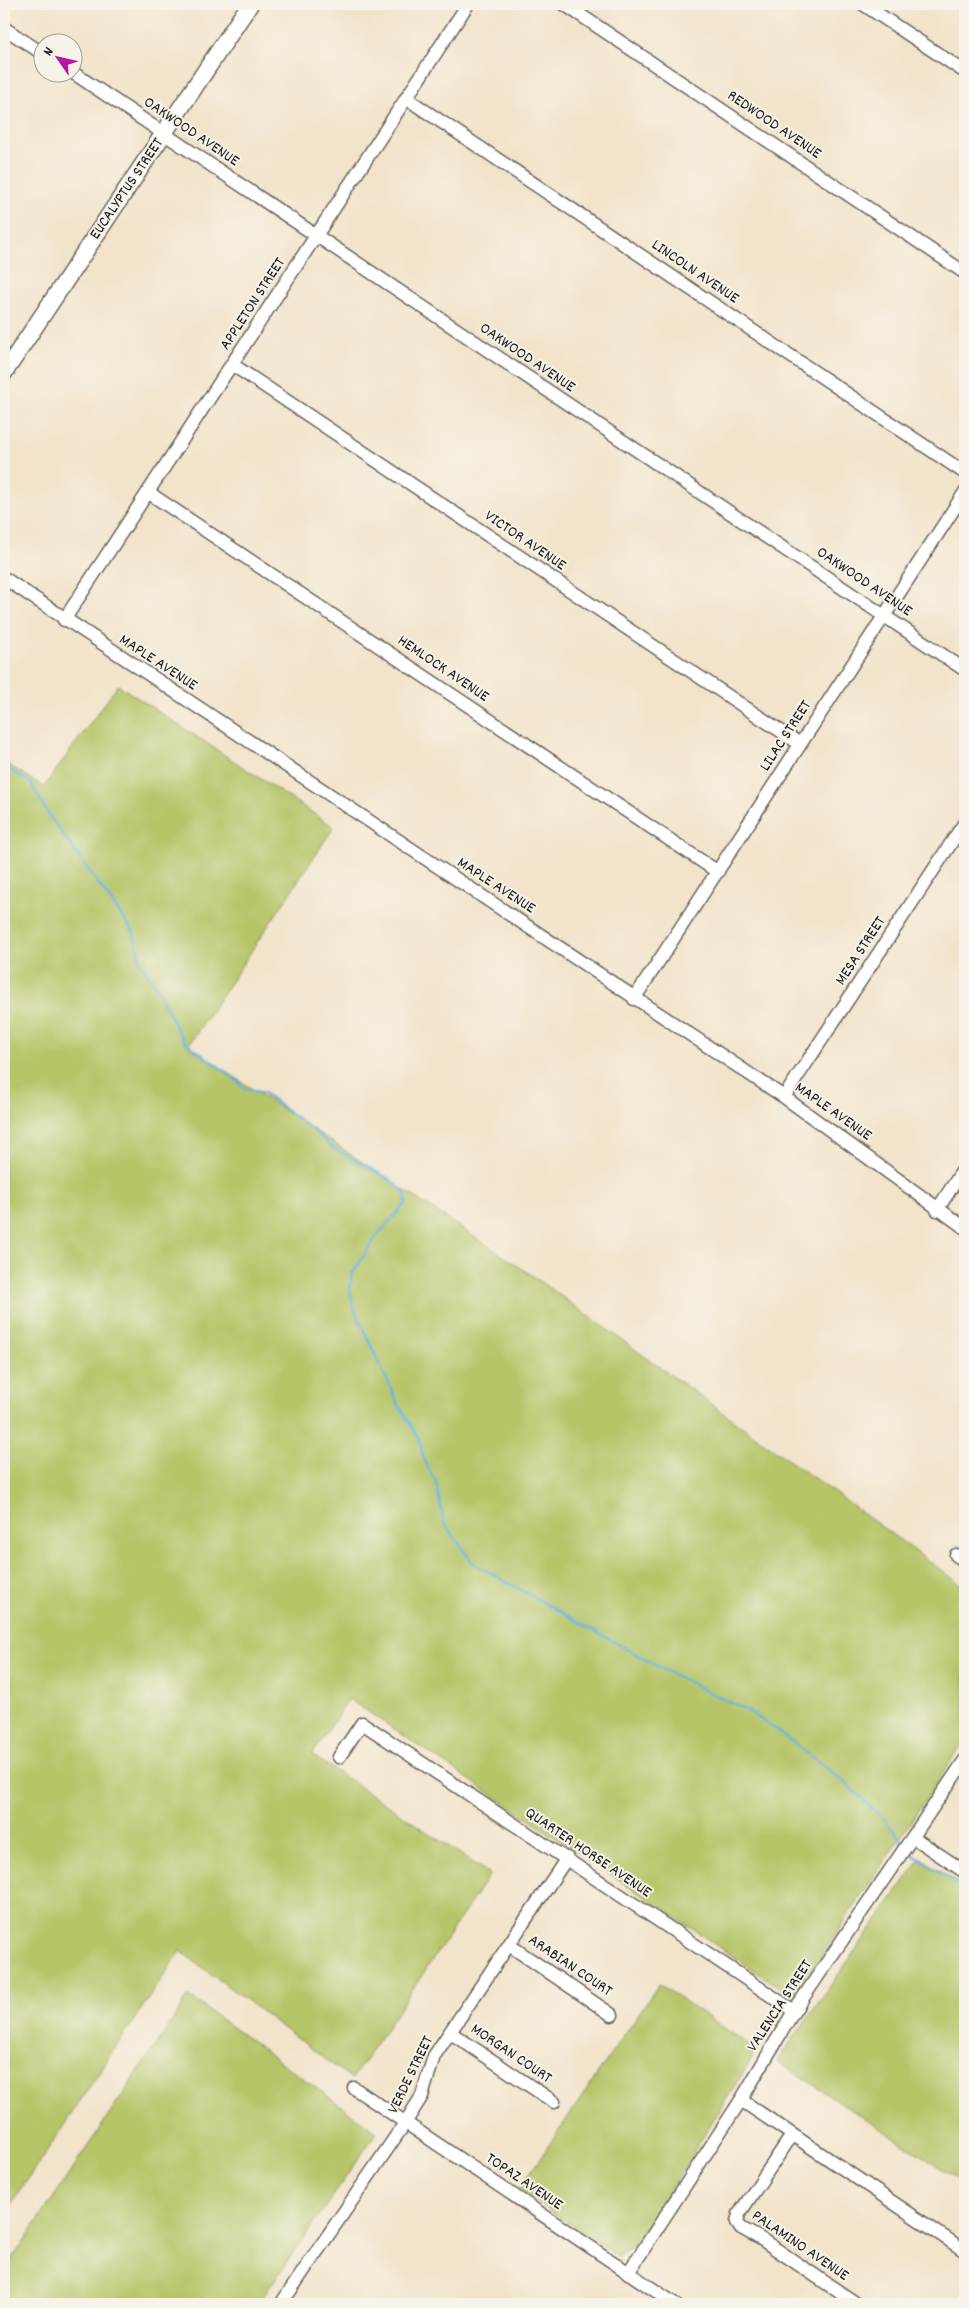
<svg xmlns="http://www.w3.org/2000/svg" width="969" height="2308" font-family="Dekko,sans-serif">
	<rect width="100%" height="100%" fill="#f7f3e8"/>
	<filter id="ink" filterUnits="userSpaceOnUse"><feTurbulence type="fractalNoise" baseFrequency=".02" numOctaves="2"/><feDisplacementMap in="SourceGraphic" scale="10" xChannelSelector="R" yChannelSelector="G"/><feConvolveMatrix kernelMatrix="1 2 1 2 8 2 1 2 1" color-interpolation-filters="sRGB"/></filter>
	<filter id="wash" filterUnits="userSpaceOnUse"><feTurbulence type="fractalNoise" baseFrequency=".0096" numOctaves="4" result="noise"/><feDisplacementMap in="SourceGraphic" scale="20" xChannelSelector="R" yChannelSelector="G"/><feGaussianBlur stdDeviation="1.12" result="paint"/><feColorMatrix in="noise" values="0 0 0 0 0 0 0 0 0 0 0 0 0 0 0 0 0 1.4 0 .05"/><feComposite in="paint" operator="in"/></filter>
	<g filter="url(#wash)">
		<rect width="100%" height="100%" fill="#f2e4cb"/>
		<path fill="#b5c568" stroke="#687042" d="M118,685L334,827L188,1046L533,1276L965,1587V1740L794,1997L349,1699L312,1755L490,1874L352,2079L180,1951L4,2215V762L44,787Z
			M921,1858L965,1888V2184L777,2061Z
			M659,1984L757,2050L637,2243L618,2257L519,2189Z
			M189,1996L377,2132L258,2304H4V2271Z"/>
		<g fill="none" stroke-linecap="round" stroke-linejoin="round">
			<path stroke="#5cafd8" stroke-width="2.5" d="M4,766L31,783L48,814L134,933L140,961L159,992L176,1028L185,1042L233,1077L245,1089L264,1093L319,1135L333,1148L388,1178L403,1191L406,1197V1203L378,1234L352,1274L350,1291L354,1308L398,1404L418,1437L425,1462L436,1482L444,1523L473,1563L668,1672L748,1711L778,1731L840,1778L885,1820L903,1842
				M910,1850L915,1856L965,1889"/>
		</g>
	</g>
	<g filter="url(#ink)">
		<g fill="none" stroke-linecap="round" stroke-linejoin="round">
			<g stroke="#676259" stroke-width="15">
				<path id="minor" d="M564,4L965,273
					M863,4L965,72
					M4,28L42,53
					M72,72L965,670
					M406,98L965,473
					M233,365L800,744
					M149,493L718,872
					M4,578L784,1097L965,1228
					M64,620L468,4
					M634,999L965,492
					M784,1097L965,822
					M937,1210L965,1167
					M956,1555L965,1561
					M339,1757L362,1723L794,2011
					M914,1838L965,1872
					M509,1945L612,2015
					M451,2033L554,2102
					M354,2088L675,2304
					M741,2100L965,2251
					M792,2135L739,2214L737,2222L741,2228L761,2239L857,2304
					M628,2273L741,2100L794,2011L965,1760
					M281,2304L405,2123L422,2096L434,2056L567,1858"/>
			</g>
			<g stroke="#676259" stroke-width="19">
				<path id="major" d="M4,373L250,4"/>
			</g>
			<use href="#minor" stroke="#fff" stroke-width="12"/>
			<use href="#major" stroke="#fff" stroke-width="16"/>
		</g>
	</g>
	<g text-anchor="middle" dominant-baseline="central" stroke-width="4" stroke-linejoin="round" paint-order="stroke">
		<g font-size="16" fill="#1c1c1c" stroke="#f7f3e8">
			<text transform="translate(774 125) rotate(34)">REDWOOD AVENUE</text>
			<text transform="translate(191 132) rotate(34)">OAKWOOD AVENUE</text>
			<text transform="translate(127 189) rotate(-56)">EUCALYPTUS STREET</text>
			<text transform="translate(695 272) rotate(34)">LINCOLN AVENUE</text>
			<text transform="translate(253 304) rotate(-57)">APPLETON STREET</text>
			<text transform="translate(527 358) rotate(34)">OAKWOOD AVENUE</text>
			<text transform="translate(525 541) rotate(34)">VICTOR AVENUE</text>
			<text transform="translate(864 582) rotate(34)">OAKWOOD AVENUE</text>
			<text transform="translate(158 663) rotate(33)">MAPLE AVENUE</text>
			<text transform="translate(443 669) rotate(34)">HEMLOCK AVENUE</text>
			<text transform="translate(786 736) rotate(-57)">LILAC STREET</text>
			<text transform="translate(496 886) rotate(33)">MAPLE AVENUE</text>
			<text transform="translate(861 951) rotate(-57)">MESA STREET</text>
			<text transform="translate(833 1112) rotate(35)">MAPLE AVENUE</text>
			<text transform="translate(588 1853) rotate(34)">QUARTER HORSE AVENUE</text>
			<text transform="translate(570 1966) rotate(34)">ARABIAN COURT</text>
			<text transform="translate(780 2006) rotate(-57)">VALENCIA STREET</text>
			<text transform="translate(511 2054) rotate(34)">MORGAN COURT</text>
			<text transform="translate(411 2075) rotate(-64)">VERDE STREET</text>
			<text transform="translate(524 2182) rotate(34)">TOPAZ AVENUE</text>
			<text transform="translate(800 2246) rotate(34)">PALAMINO AVENUE</text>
		</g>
	</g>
	<rect width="969" height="2308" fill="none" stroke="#f7f3e8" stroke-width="20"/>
	<g transform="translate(58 58) rotate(304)"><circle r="24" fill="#f7f3e8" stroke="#9f9d96"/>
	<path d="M0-4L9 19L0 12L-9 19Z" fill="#b5179e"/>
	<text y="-8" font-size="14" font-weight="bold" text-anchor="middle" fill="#1c1c1c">N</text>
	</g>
</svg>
